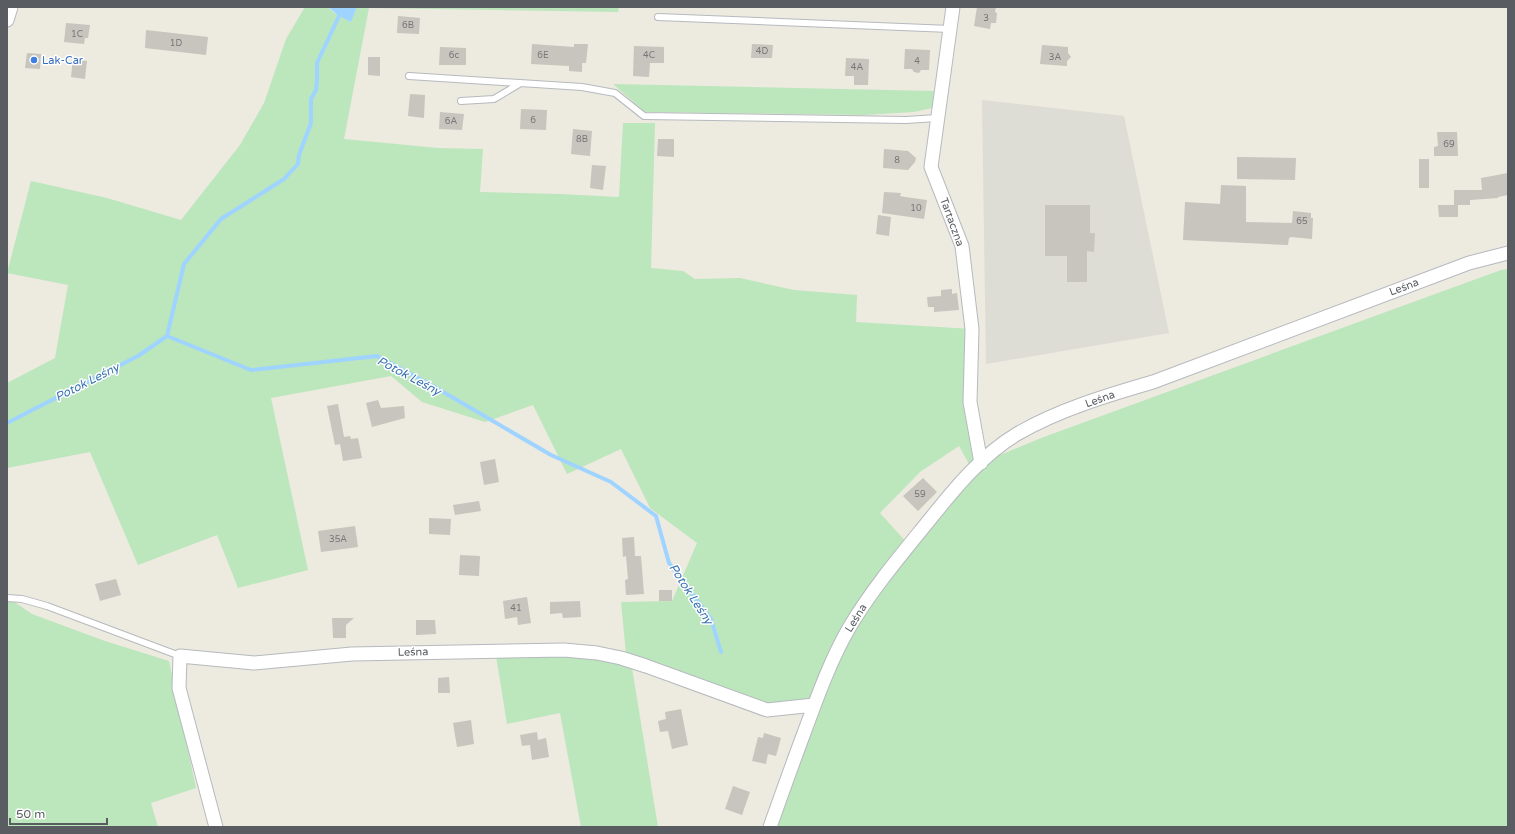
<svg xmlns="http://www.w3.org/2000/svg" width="1515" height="834" font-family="'Varela Round',sans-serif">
	<rect width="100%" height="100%" fill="#edeae0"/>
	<path fill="#dddcd5" d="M982,100L1124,116L1169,333L986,364Z"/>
	<path fill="#bce6bc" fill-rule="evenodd" d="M305,7H329V9L339,16L351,22L357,7H619L618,12L369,8L344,139L438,148L483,149L480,192L560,194L619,197L623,123H655L651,268L683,271L695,279L740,278L794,290L857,295L856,322L972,329L970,402L981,463L1041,438L1501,270L1508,269V827H771L814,706L767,710L626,654L621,602L672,601L697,543L650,508L621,449L567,474L533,405L485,422L422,402L391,376L271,398L308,570L238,588L217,535L138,565L90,452L7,468V383L55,358L68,285L7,273L31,181L107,198L181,220L240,145L264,103L286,39ZM959,446L973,471L909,545L880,513L920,472Z
		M613,84L934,91L932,108L914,112L864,115L645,112Z
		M7,597L32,614L105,641L169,661L196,788L151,803L158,827H7Z
		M565,655L603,659L632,668L658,827H581L560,713L507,724L496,656Z"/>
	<path fill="#9ed4ff" d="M329,7H357L351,22L339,16L329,8Z"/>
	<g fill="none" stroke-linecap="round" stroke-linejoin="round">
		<path stroke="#9ed4ff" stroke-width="4" d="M167,336L184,264L221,219L284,179L298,164L299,155L311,123V99L316,90L317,79V63L339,16
			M7,423L138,356L167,336L251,370L377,356L433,386L551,455L611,482L656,516L669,563L711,619L721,652"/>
	</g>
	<path fill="#c8c4be" d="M977,7H996L995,12L997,13L996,23H991L990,29L974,26Z
		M398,16L420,18L419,34L397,33Z
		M66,23L90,25L88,38H85L84,44L64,42Z
		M146,30L208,37L206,55L145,48Z
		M532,44L574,47V44H588L586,63H582V72L569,71V66L531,64Z
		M752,44L773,45L772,58H751Z
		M1042,45L1068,47V53L1071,57L1067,61V66L1040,64Z
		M634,46L664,47V63H650L649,77L633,76Z
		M440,47L466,48V65H439Z
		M905,49L930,50L929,70H921L919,73L914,72L912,69H904Z
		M27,53L41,54L40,69L25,68Z
		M368,57H380V76L368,75Z
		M846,58L869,59L868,85H854V76H845Z
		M73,59L87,61L85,79L71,77Z
		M410,94L425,95L424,118L408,116Z
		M521,109L547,110L546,130L520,129Z
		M440,112L464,114L462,130L439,129Z
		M573,129L592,131L590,156L571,154Z
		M1437,132H1457L1458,156H1434V147L1438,146Z
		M658,139H674V157L657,156Z
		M884,149L908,151L916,158L915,162L908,170L883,168Z
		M1237,157L1296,158L1295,180L1237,179Z
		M1419,159H1429V188H1419Z
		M592,165L606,166L603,190L590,188Z
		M1508,173V195L1498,197V198L1470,200V205H1458V217H1439L1438,205H1454V190H1482L1481,178Z
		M1221,185L1246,186V222L1292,223L1293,211L1311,213V218H1313L1312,239L1291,237L1289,238L1288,245L1183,240L1185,202L1220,204Z
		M884,192L901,193L900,196L905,197L927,200L924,219L882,213Z
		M1045,205H1090V233H1095L1094,252L1087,251V282H1067V256H1045Z
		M878,215L891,217L889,236L876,234Z
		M952,289V294L957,293L959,310L934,312V307H928L927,297L941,296V290Z
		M378,400L381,408L404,406L405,418L372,427L366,403Z
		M338,404L344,437L350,436L351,439L358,438L362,458L343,461L340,444L335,445L327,406Z
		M495,459L499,482L484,485L480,462Z
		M923,478L937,492L918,511L903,496Z
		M479,501L481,511L455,515L453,505Z
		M429,518L451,519L450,535L429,534Z
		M355,526L358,547L321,552L318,531Z
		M634,537L635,556H627H641L644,594L626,595L625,580L628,579L626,556L623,557L622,538Z
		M460,555L480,556L479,576L459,575Z
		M116,579L121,595L100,601L95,584Z
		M659,590H672V601H659Z
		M527,597L531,623L518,625L517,617L505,619L503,601Z
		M580,601L581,617L563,618L562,613L550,614V602Z
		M332,618H354L346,625V638H333Z
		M416,620H435L436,634L416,635Z
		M449,677L450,693H438V678Z
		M681,709L688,745L672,749L668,731L660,732L658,721L666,719L665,712Z
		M471,720L474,744L457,747L453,723Z
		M537,732L538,740L546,738L549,757L532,760L530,745L522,746L520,735Z
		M764,733L781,738L776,756L768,754L766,764L752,761L758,737L763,738Z
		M733,786L750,792L742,815L725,809Z"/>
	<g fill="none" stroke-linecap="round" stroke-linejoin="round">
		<g stroke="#b6b9be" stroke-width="8">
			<path id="service" d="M658,17L950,29
				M409,76L582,87L615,93L644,116L906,120L937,118
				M461,101L494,99L519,84
				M7,598L22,599L47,606L180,656"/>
		</g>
		<g stroke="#b6b9be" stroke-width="15">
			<path id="minor" d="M953,7L931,167L962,246L972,329L970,402L981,463
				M7,20L11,7
				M216,827L179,688L180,656L254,663L352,654L564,650L597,653L621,658L646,666L767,710L814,705
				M770,827C781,796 792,765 804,733C817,698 830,661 849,628C872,589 902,554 931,518C955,488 983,454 1017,434C1058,410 1108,395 1153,382L1469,263L1508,253"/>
		</g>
		<use href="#service" stroke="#fff" stroke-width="6"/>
		<use href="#minor" stroke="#fff" stroke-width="13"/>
	</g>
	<circle fill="#3f7fe0" stroke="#fff" stroke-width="1.5" cx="34" cy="60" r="4"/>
	<g text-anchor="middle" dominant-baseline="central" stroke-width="3" stroke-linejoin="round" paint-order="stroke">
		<g font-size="9" fill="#757779">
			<text x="986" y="18">3</text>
			<text x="408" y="25">6B</text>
			<text x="77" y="34">1C</text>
			<text x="176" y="43">1D</text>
			<text x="762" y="51">4D</text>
			<text x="454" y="55">6c</text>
			<text x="543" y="55">6E</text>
			<text x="649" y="55">4C</text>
			<text x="1055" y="57">3A</text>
			<text x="917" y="61">4</text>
			<text x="857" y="67">4A</text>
			<text x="533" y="120">6</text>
			<text x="451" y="121">6A</text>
			<text x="582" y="139">8B</text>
			<text x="1449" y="144">69</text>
			<text x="897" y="160">8</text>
			<text x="916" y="208">10</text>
			<text x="1302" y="221">65</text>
			<text x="920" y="494">59</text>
			<text x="338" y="539">35A</text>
			<text x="516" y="608">41</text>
		</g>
		<g font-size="11" fill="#366cbe" stroke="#fff" text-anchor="start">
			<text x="42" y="60">Lak-Car</text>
		</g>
		<g font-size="11" fill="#595d62" stroke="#fff">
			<text transform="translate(952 222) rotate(70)">Tartaczna</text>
			<text transform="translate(1404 287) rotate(-21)">Leśna</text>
			<text transform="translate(1100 399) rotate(-20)">Leśna</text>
			<text transform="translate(856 618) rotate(-58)">Leśna</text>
			<text transform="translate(413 652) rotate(-1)">Leśna</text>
		</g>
		<g font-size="12" font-style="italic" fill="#3a74b4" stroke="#fff">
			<text transform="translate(409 376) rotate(28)">Potok Leśny</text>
			<text transform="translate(87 382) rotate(-27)">Potok Leśny</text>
			<text transform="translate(691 594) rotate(57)">Potok Leśny</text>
		</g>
	</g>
	<rect width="1515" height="834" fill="none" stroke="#595d62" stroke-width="16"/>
	<path d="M10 818v6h97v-6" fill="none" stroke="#595d62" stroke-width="2"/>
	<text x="16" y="818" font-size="12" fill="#595d62" stroke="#ffffff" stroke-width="3" paint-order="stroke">50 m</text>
</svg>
